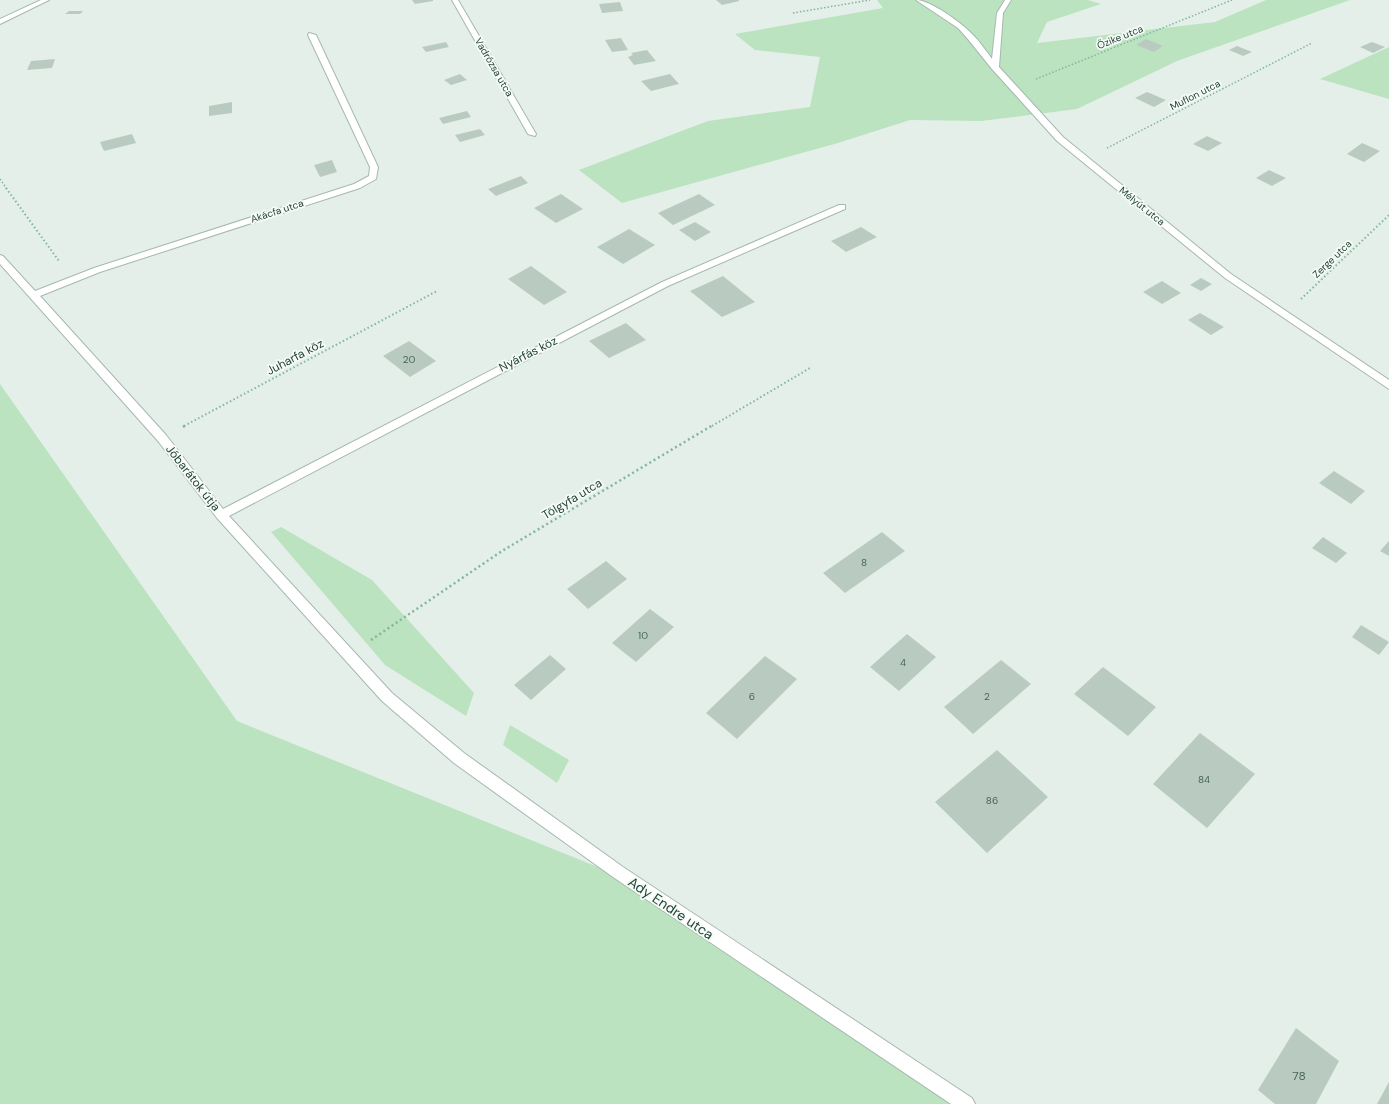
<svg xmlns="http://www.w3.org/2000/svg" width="1389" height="1104" font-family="'DM Sans',sans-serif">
	<rect width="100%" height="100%" fill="#e4efe9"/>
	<path fill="#bbe3bf" d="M877,0H1088L1101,4L1047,22L1037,43L1215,22L1266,0H1350L1177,61L1077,109L981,121L910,120L838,143L622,203L579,170L708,121L810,107L820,57L755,50L735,34L883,8Z
		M1389,47V99L1320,79Z
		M0,384L237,721L615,874L959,1104H0Z
		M281,527L372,580L474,693L466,716L385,665L271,532Z
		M510,725L569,760L557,783L503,745Z"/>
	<path fill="#b9cbc1" d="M412,0H433V1L415,4Z
		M716,0H739V1L722,5Z
		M620,2L623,11L602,13L599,4Z
		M69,11H83L80,14H65Z
		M621,38L628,50L612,52L605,40Z
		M1146,39L1163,46L1154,52L1136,45Z
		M446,42L449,47L426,52L422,47Z
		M1372,42L1385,47L1373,53L1360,47Z
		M1237,46L1252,52L1243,56L1229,50Z
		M647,50L656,61L634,65L628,57L633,55L631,53Z
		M55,59L52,68L27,70L31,61Z
		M460,74L467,80L451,85L444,80Z
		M670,74L679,84L651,91L641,81Z
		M1147,92L1166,100L1154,107L1135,98Z
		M232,102V113L209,116V106Z
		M467,111L471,117L443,124L439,118Z
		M480,129L485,135L460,142L455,135Z
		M132,134L136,143L104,151L100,142Z
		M1207,136L1222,143L1208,151L1193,144Z
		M1362,143L1380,151L1364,162L1347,154Z
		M332,160L337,172L320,177L314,165Z
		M1269,170L1286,178L1272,186L1256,178Z
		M521,176L528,183L496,196L488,189Z
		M561,194L583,209L556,223L534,208Z
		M699,194L715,205L673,225L658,213Z
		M695,222L711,232L695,241L679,230Z
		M861,227L877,237L846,252L831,241Z
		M629,229L655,245L623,264L597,247Z
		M531,266L567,292L544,305L508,279Z
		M723,276L755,302L722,317L690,291Z
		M1201,278L1212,284L1201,291L1190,285Z
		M1162,281L1181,293L1162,304L1143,292Z
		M1200,313L1224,327L1211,335L1188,320Z
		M626,323L646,340L609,358L589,341Z
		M409,341L436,361L410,377L383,356Z
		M1334,471L1365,491L1351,504L1319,483Z
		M882,532L905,551L845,593L823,573Z
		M1323,537L1347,553L1336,563L1312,548Z
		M1389,541V556L1380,551Z
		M606,561L627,579L588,609L567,589Z
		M650,609L674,627L636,662L612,643Z
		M1361,625L1389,642L1379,655L1352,637Z
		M907,634L936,657L899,691L870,667Z
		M550,655L566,669L531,700L514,685Z
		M765,656L797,679L737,739L706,713Z
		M1001,660L1031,684L973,734L944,707Z
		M1103,667L1156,707L1128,736L1074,694Z
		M1200,733L1255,774L1207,828L1153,784Z
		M997,750L1048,797L987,853L935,802Z
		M1296,1028L1339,1061L1316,1104H1275L1258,1090Z
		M1389,1082V1104H1377Z"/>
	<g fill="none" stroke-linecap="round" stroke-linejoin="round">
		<g stroke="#a6b8af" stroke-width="2">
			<path id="minor" d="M41,0H49L0,24V19Z
				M452,0H458L536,134L535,136L528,134Z
				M916,0C930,0 962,23 973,35C980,42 986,51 992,59L997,13L1005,0H1011L1003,13L999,67L1063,137L1231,274L1389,380V389L1225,278L1057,141L992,69L967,38L958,28Z
				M309,33L316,35L378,167L376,179L360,188L100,272L40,296L166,435L223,509L662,282L839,205H845V209L668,286L229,516L392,693L464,753L623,867L972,1098L975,1104H951L613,877L454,763L382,701L217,518L158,441L0,264V255L3,256L35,291L94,268L354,184L369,176L370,167L308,35Z"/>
		</g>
		<path stroke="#81b79c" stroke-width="1.5" stroke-dasharray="1.5 2" stroke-linecap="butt" d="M793,13L870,0
			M1036,79L1232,0
			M1107,148L1312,43
			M0,179L7,189"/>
		<path stroke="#81b79c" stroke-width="2" stroke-dasharray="1.5 2.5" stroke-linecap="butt" d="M6,188L59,261
			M1301,299L1389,215
			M184,426L437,291
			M712,426L810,368"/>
		<path stroke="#81b79c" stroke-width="2.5" stroke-dasharray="2 3" stroke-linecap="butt" d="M183,427L186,425
			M371,640L502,551L713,425"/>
		<use href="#minor" fill="#fff" fill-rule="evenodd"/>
	</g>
	<g text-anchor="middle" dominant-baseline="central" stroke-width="3.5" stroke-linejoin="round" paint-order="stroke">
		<g font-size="10" fill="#214434" stroke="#f6fbf8">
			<text transform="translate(1120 37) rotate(-22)">Őzike utca</text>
			<text transform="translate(494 67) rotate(60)">Vadrózsa utca</text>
			<text transform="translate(1195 95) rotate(-27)">Muflon utca</text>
			<text transform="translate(1142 206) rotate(39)">Mélyút utca</text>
			<text transform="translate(277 211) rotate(-18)">Akácfa utca</text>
			<text transform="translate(1332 259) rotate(-44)">Zerge utca</text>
		</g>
		<g font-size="10" fill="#476657">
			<text x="409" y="359">20</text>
			<text x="864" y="562">8</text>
			<text x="643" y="635">10</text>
			<text x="903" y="662">4</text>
			<text x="752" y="696">6</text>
			<text x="987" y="696">2</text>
			<text x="1204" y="779">84</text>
			<text x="992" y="800">86</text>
		</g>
		<g font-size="12" fill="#214434" stroke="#f6fbf8">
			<text transform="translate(528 354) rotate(-27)">Nyárfás köz</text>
			<text transform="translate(295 357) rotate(-28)">Juharfa köz</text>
			<text transform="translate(193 478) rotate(52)">Jóbarátok útja</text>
			<text transform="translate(572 499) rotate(-31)">Tölgyfa utca</text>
		</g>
		<g font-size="12" fill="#476657">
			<text x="1299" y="1076">78</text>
		</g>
		<g font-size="14" fill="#214434" stroke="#f6fbf8">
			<text transform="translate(671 908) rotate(34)">Ady Endre utca</text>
		</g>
	</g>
</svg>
